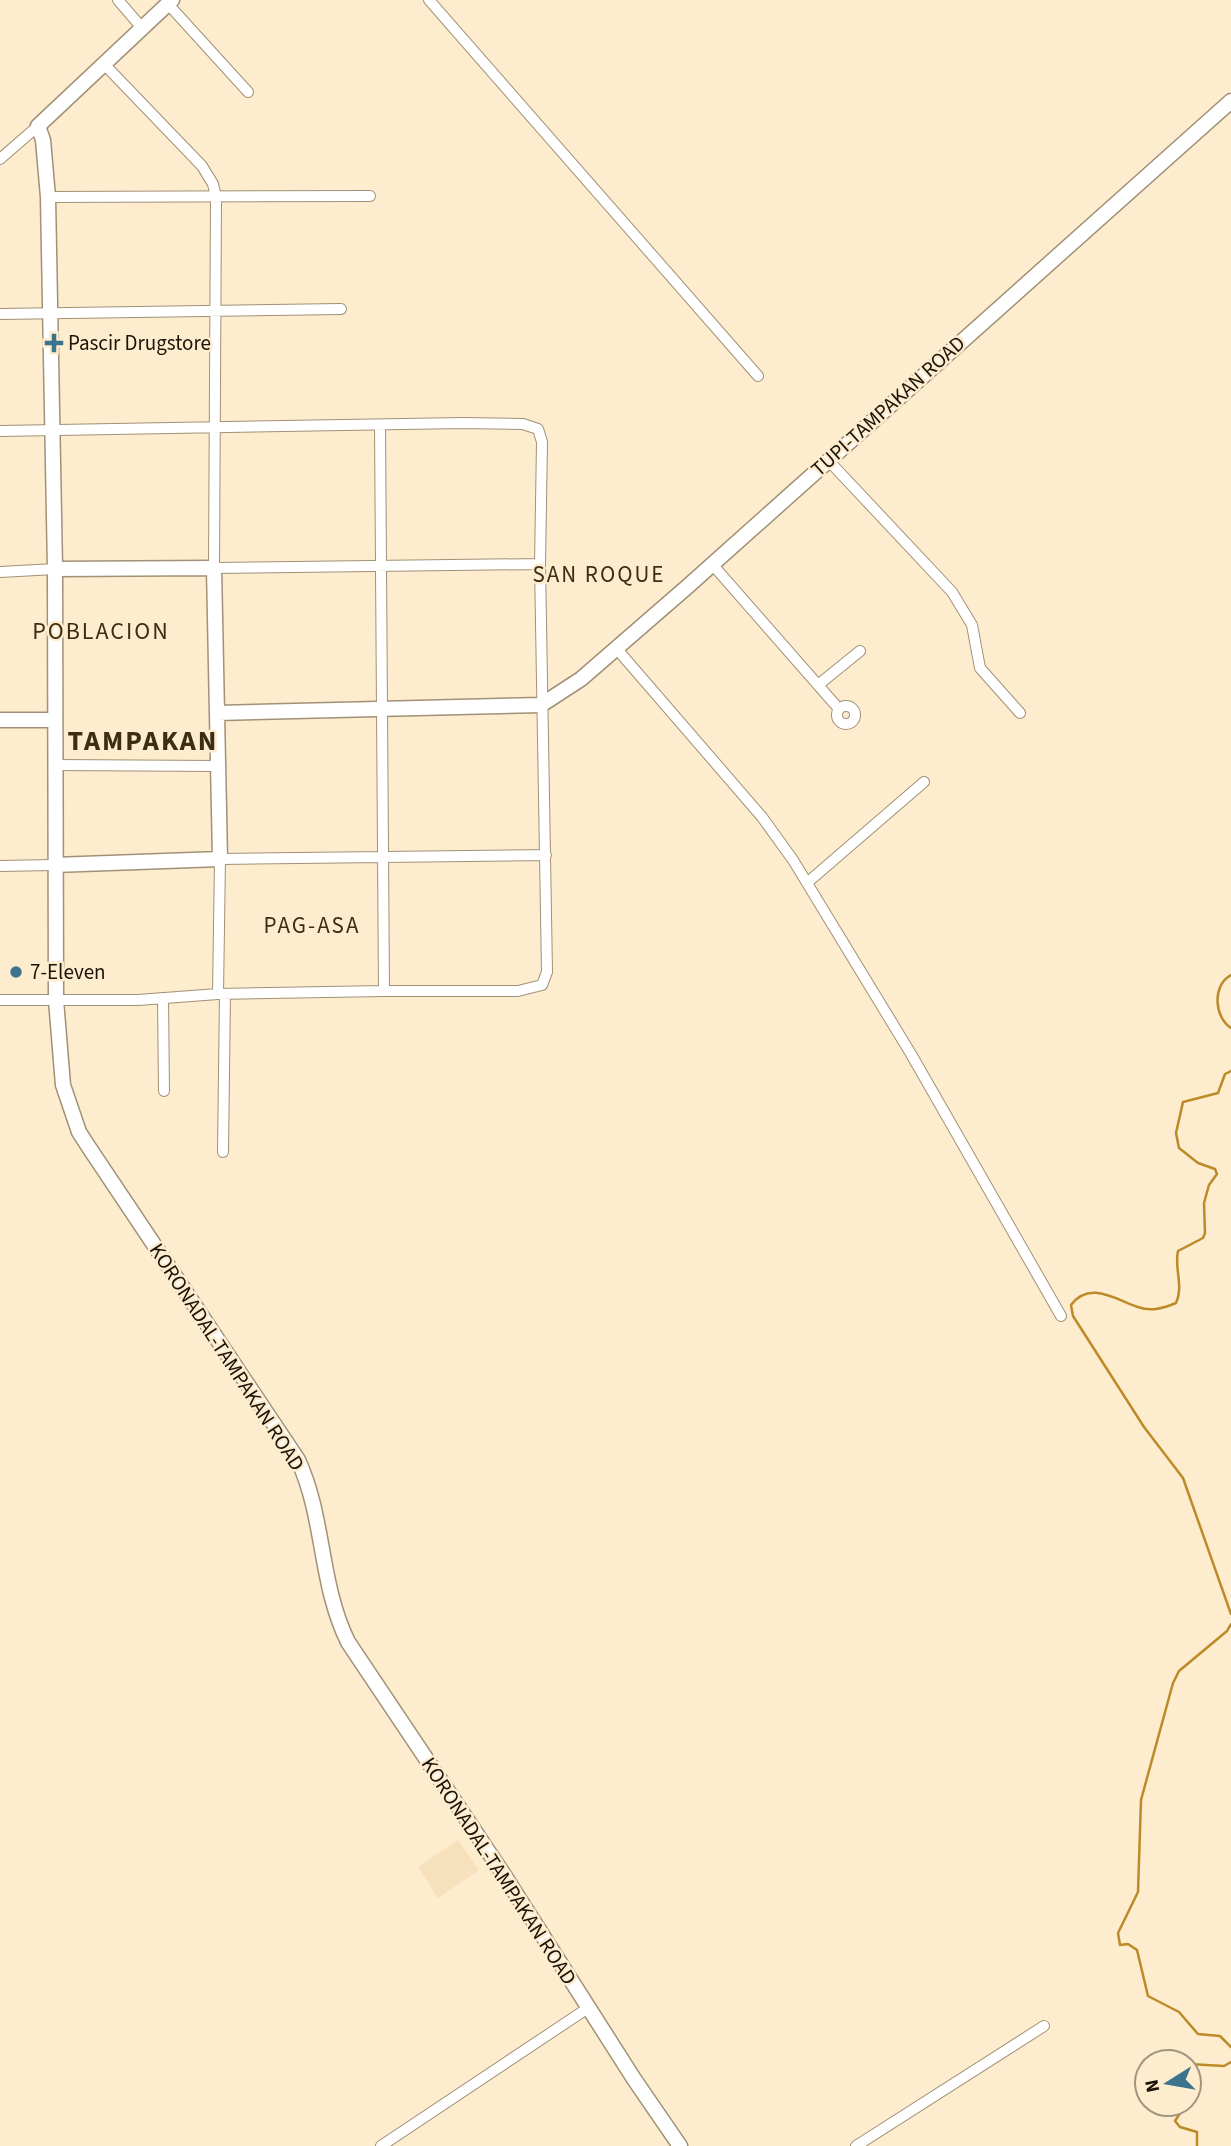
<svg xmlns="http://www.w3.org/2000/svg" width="1231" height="2146" font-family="'Source Sans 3',sans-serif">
	<rect width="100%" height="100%" fill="#feeccf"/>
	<path fill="#f7e1bd" d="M458,1840L479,1870L438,1898L418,1867Z"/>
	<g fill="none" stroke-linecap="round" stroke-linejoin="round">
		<path stroke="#bc8b28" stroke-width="2.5" d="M1231,975C1212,985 1214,1017 1231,1028
			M1231,1071L1225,1074L1218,1093L1183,1102L1176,1133L1179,1148L1198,1163L1215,1169L1217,1174L1209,1185L1204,1203L1205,1233L1203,1238L1178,1251C1174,1269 1184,1286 1176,1303C1164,1308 1151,1312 1138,1307C1116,1300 1090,1280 1071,1305L1073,1316L1144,1427L1183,1478L1231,1614
			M1231,1624L1227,1631L1179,1671L1173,1683L1141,1800L1138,1892L1118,1933L1120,1945L1128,1944L1137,1950L1148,1996L1179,2012L1198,2034L1220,2036L1231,2047
			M1189,2064L1224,2066L1231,2062
			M1189,2082V2098
			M1186,2104L1175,2121L1180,2127L1197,2132V2146"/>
		<g stroke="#a19176" stroke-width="12">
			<path id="minor" d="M118,0L142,28
				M429,0L758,376
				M168,4L248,92
				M104,64L202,166L213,184L216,197L214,568L540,564
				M0,159L38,126
				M48,197L370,196
				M0,314L341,309
				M380,425L384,991
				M0,431L462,423L523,424L538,429L542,442L540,564L547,972L542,985L518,991H384L218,994L138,1000H0
				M828,460L952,592L972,625L980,668L1020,713
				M712,564L839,709
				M0,572L55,569
				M616,648L762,817L793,860L911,1054L1061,1316
				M818,685L860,651
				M837 715a9 9 0 1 1 18 0a9 9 0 1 1-18 0Z
				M54,765L218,766
				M0,866L54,865
				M808,882L924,782
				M218,994L220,859L546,855
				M163,998L164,1091
				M223,1152L225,994
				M381,2146L588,2008
				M856,2146L1044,2026"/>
		</g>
		<g stroke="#a19176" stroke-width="17">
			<path id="secondary" d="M172,0L38,126L43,140L48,197L55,569L56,1000L63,1085L79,1132L88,1146L298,1460C325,1518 319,1583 348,1642L504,1875L634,2079L680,2146
				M217,713L541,705L581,679L687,587L1231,101
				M0,720H54
				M54,865L220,859L214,568L55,569"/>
		</g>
		<use href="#minor" stroke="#fff" stroke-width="10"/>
		<use href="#secondary" stroke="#fff" stroke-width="14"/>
	</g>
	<g fill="#3c748e" stroke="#feeccf" stroke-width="2.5">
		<path d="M50.5 332.5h7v7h7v7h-7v7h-7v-7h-7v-7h7z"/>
		<circle cx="16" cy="972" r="7"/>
	</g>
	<g text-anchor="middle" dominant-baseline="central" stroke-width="5" stroke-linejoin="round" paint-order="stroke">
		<g font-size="21" fill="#191308" stroke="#feeccf" text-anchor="start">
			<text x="68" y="343">Pascir Drugstore</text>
			<text x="30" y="972">7-Eleven</text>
		</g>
		<g font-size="21" fill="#191308" stroke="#feeccf">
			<text transform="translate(888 406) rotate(-42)">TUPI-TAMPAKAN ROAD</text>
			<text transform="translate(227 1357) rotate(57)">KORONADAL-TAMPAKAN ROAD</text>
			<text transform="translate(499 1871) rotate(57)">KORONADAL-TAMPAKAN ROAD</text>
		</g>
		<g font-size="23" letter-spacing="2" fill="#3c2e15" stroke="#feeccf">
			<text x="599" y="574">SAN ROQUE</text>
			<text x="312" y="925">PAG-ASA</text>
		</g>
		<g font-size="24" letter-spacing="2" fill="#3c2e15" stroke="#feeccf">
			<text x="101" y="631">POBLACION</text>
		</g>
		<g font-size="28" font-weight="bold" letter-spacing="2" fill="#3c2e15" stroke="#feeccf">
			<text x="143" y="741">TAMPAKAN</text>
		</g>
	</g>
	<g transform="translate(1168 2083) rotate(259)"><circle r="33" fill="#feeccf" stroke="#a2957f" stroke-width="2"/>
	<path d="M0-5L12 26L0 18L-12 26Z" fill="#3c748e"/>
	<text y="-10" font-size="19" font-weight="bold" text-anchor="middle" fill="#191308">N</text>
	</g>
</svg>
